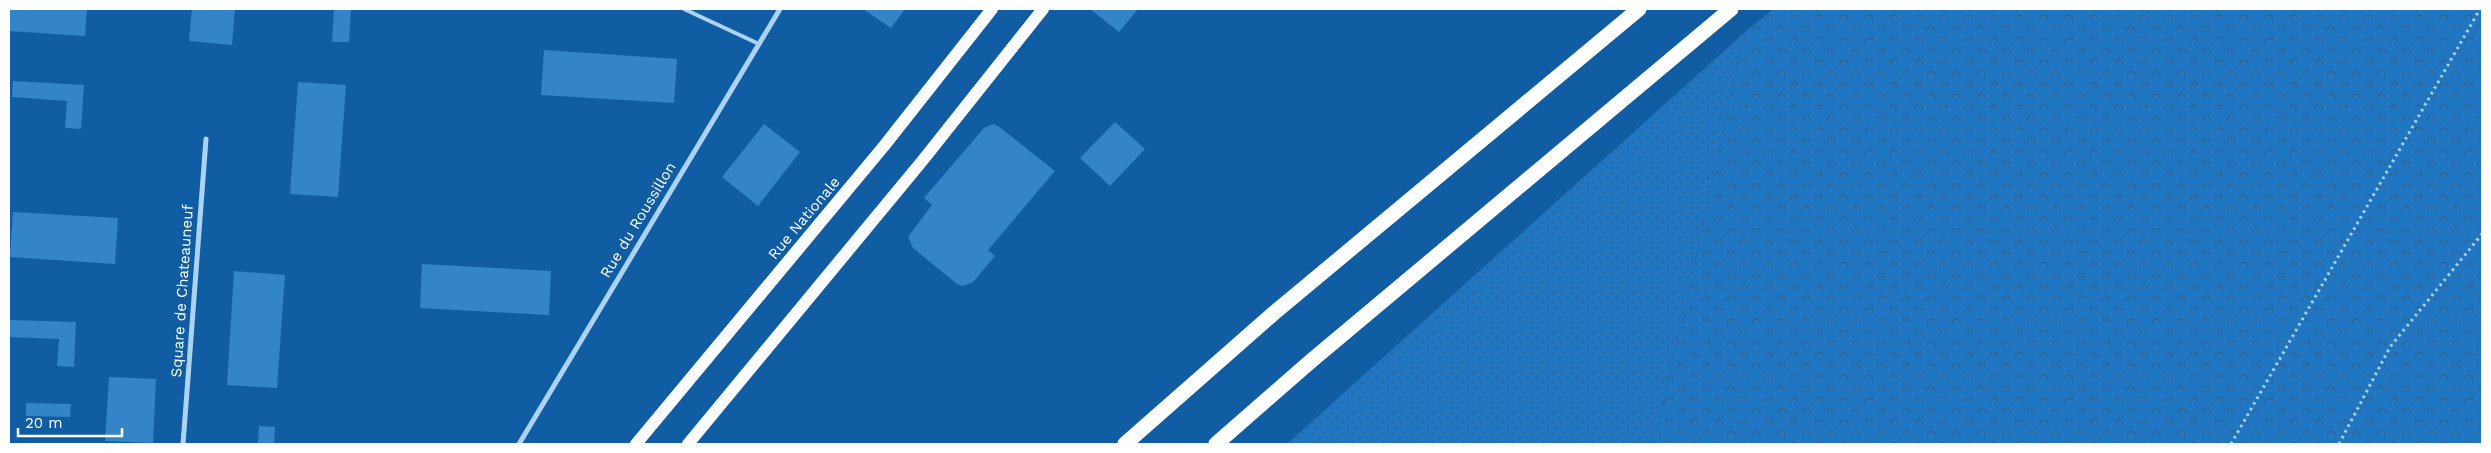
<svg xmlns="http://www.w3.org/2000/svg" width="2491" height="453" font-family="'Work Sans',sans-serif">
	<defs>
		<pattern id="green-dots" width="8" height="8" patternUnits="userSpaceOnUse" patternTransform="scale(1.25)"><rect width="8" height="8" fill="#2076c1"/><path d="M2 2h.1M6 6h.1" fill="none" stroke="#366186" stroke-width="1.8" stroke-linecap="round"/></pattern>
		<pattern id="forest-crowns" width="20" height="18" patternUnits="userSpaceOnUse" patternTransform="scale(1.25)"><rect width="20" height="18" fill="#2076c1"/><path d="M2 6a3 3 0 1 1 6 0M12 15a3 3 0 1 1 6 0" fill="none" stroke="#366186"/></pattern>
	</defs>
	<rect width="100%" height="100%" fill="#115da3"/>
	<path fill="url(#green-dots)" d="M1745,32L1655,444H1287Z"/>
	<path fill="url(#forest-crowns)" d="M1773,9H2482V444H1655L1745,32Z"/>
	<path fill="#3484c8" d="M9,9H87L85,36L9,31Z
		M192,9H235L232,45L189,41Z
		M334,9H351L349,42H332Z
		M863,9H905L891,28Z
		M1090,9H1138L1119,32Z
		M544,50L677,59L674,103L541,95Z
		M13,81L84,85L81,129L65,128L67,101L12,97Z
		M298,82L346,85L338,197L290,194Z
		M1115,122L1145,149L1110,186L1080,158Z
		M764,124L800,152L758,206L722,177Z
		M993,124L998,126L1055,171L988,250L995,256L973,282L963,286L957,284L913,248L908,237L932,205L924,198L984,128Z
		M13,212L118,218L115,264L10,257Z
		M422,264L551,271L549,315L420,308Z
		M234,271L285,275L277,388L227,385Z
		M9,320L76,322L74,367L57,366L59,339L9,337Z
		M109,377L156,379L153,443L105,441Z
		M26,403L71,404L70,417L26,416Z
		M259,426L275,427L274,444H258Z"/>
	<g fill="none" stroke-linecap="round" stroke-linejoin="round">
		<path stroke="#abd3f6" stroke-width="3" stroke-dasharray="2.5 4" stroke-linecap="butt" d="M2231,444L2480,9
			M2339,444L2390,347L2482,234"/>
		<path stroke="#abd3f6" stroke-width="4" d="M684,9L759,44"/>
		<path stroke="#abd3f6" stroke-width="5" d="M183,444L206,139
			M519,444L780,9"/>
		<path stroke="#fafcff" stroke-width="12" d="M636,444L884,146L992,9
			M688,444L923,160L1043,9"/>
		<path stroke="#fff" stroke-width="15" d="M1125,444L1274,313L1639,9
			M1216,444L1311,361L1731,9"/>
	</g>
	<g text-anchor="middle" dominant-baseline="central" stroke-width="4" stroke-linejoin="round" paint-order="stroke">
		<g font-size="15" fill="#fff" stroke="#115da3">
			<text transform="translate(804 218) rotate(-50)">Rue Nationale</text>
			<text transform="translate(638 220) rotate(-59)">Rue du Roussillon</text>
			<text transform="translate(182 291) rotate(-86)">Square de Chateauneuf</text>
		</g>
	</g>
	<rect width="2491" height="453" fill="none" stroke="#ffffff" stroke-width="20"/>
	<path d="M18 428v8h104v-8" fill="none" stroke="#ffffff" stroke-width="2.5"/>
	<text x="25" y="428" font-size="15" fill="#ffffff" stroke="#115da3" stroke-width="4" paint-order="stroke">20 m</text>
</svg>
